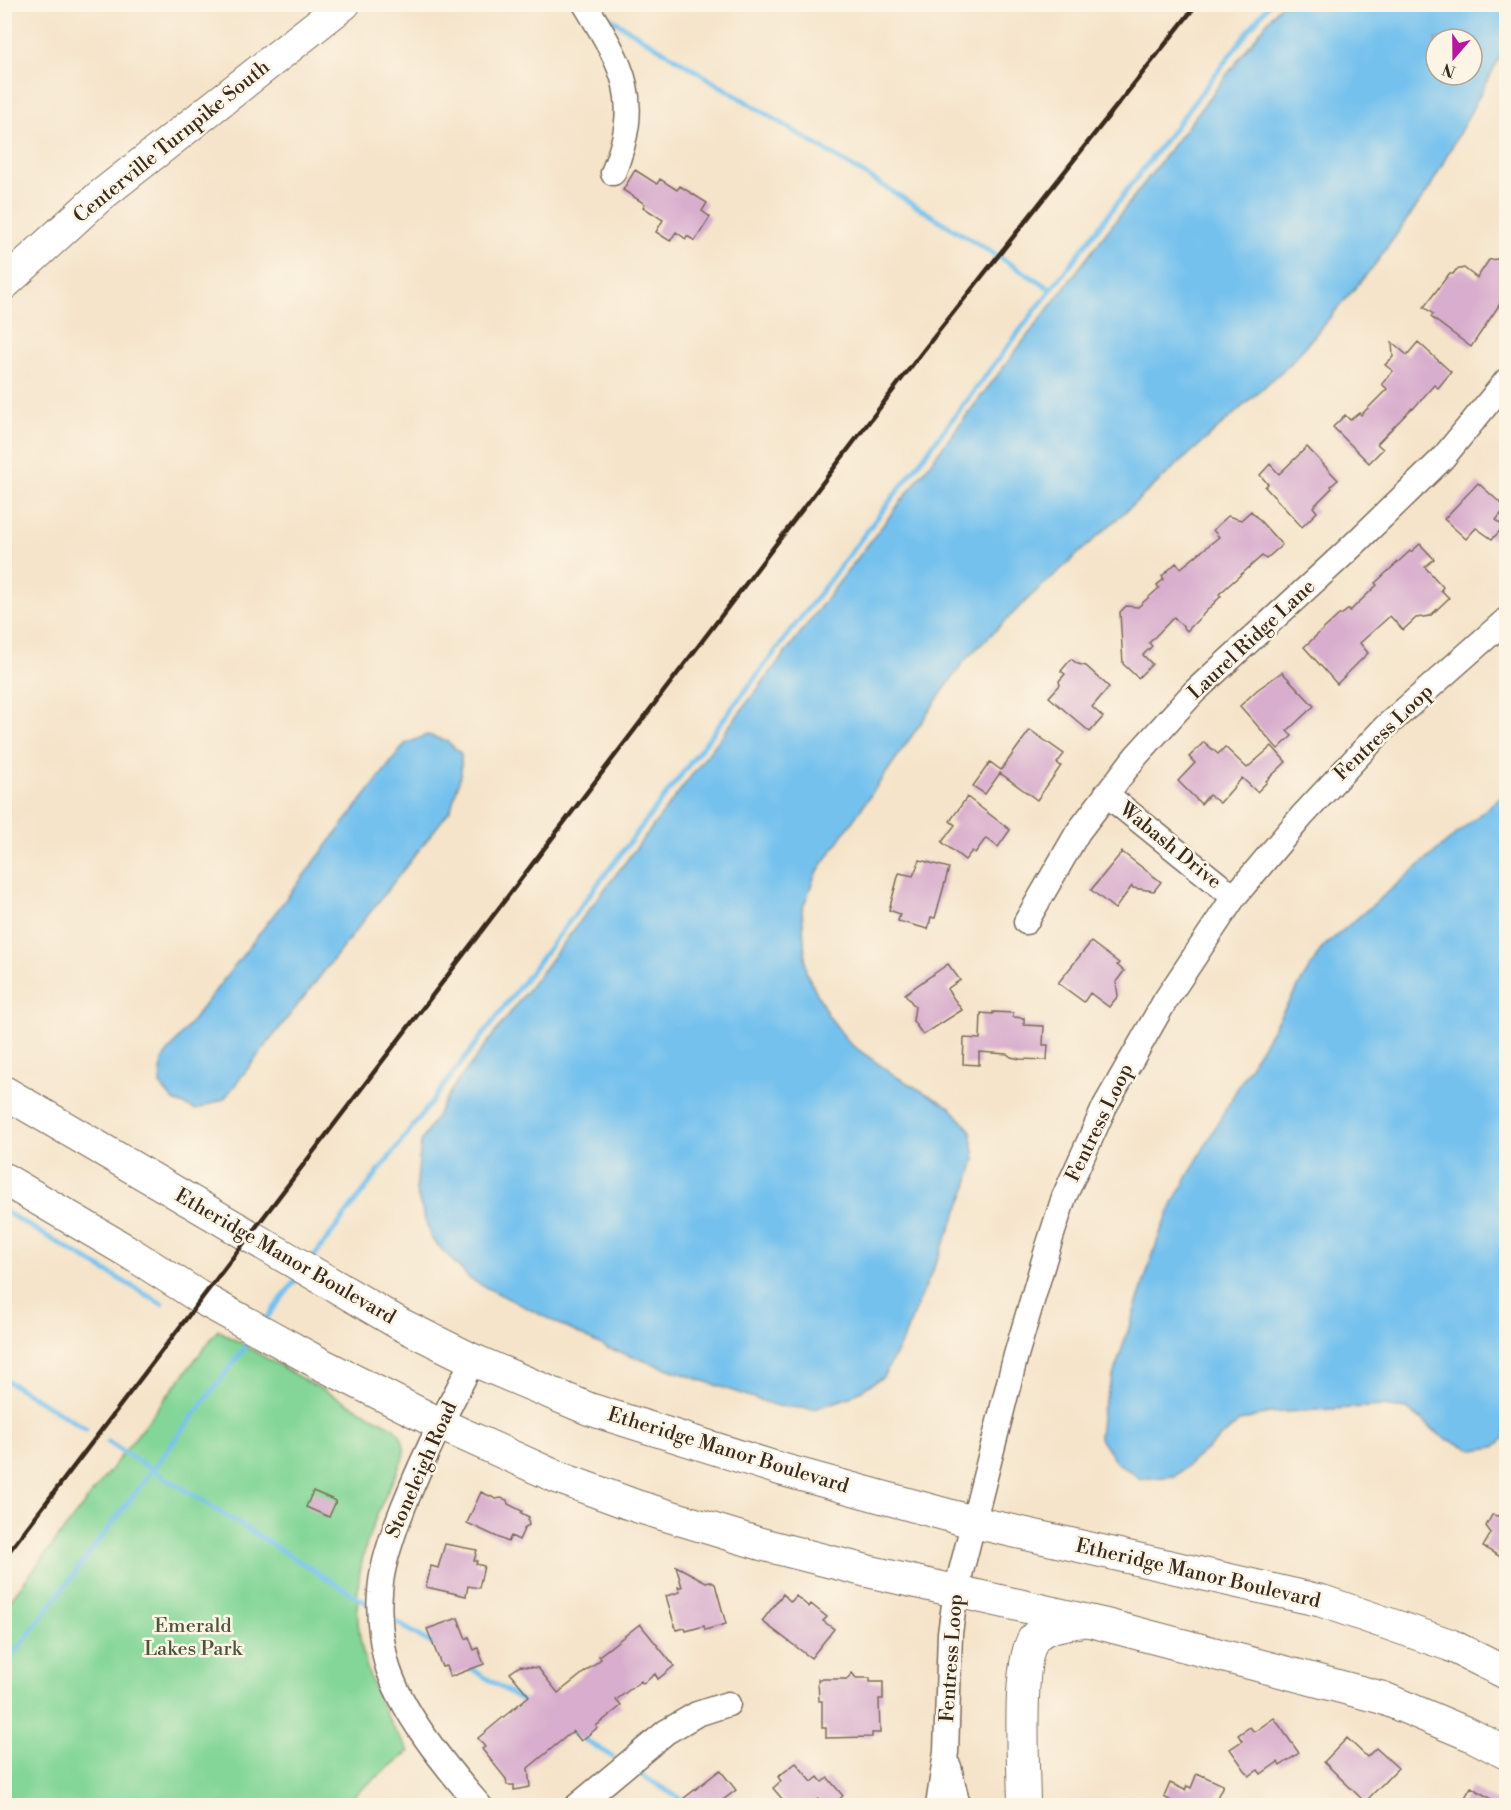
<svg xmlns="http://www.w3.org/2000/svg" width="1511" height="1810" font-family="'Libre Bodoni',serif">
	<rect width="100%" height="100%" fill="#fcf5e5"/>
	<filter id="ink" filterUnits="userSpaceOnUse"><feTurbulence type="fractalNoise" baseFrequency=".0167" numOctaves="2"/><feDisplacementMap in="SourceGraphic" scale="12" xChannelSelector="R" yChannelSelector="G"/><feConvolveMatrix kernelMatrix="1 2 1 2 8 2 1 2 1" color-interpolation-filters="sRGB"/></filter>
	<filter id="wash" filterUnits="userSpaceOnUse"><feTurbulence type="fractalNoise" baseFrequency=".008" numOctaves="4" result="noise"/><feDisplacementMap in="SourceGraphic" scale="24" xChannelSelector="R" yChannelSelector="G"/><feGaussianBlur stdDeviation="1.35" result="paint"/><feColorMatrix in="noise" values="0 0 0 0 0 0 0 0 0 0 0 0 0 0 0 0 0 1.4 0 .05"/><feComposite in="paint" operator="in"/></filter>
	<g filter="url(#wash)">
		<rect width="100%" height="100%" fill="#f5e4ca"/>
		<path fill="#83d697" stroke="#5f805a" stroke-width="1.5" d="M218,1330L306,1381L393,1427C403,1436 405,1444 404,1457C390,1486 375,1515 366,1546C344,1617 366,1693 409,1751L342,1805H5L4,1608Z"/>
		<path fill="#74c1ee" stroke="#587686" stroke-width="1.5" fill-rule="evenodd" d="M1281,4L1506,5V46L1429,189L1373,267L1291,363L1031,596L964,661L815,875L802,910L806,972L828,1015L849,1043L897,1077L950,1107L971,1131L975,1160L964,1196L903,1340L883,1377L850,1397L814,1409L777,1406L607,1348L471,1280L431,1238L416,1191L421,1142L452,1089ZM1436,39H1472V75H1436Z
			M427,735L447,741L461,754V774L451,809L224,1099L196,1110L174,1101L160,1085L162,1060L405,744Z
			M1506,792V1437L1494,1447L1474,1450L1444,1438L1407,1409L1382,1406L1269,1413L1240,1421L1175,1476L1141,1479L1115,1461L1099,1437L1102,1410L1160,1233L1175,1199L1254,1059L1322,948Z"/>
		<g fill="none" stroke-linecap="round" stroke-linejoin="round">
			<path stroke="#74c1ee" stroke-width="5" d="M600,12L1051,289
				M4,1211L162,1304
				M311,1260L1269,4
				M265,1320L298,1277
				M4,1379L86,1429
				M108,1442L366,1603
				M394,1621L439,1648
				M467,1666L528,1704
				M4,1667L252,1338
				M566,1728L613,1757
				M640,1774L687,1803"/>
		</g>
		<g id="blocks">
			<path fill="#d8adcd" d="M635,170L657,184L660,179L677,190L680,186L707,203L702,211L710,217L695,241L687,236L686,239L676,232L670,241L656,232L663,220L643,207L645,204L623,190Z
				M1506,258V295L1471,347L1431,317L1433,314L1424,307L1449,274H1453L1456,270L1464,268L1477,278L1489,260Z
				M1392,342L1407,355L1418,342L1451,372L1438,388L1434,385L1413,409L1412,408L1377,444L1383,449L1369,463L1333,427L1345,415L1350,420L1359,413L1361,415L1387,389L1382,384L1393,371L1385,365L1393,357Z
				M1307,447L1338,480L1331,486L1332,488L1313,507L1317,512L1302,527L1265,487L1268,484L1260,475L1270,464L1279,474Z
				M1478,483L1506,508L1496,520L1504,527L1492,539L1476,528L1466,539L1444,519Z
				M1251,511L1282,545L1266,559L1262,556L1219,594L1221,596L1187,631L1174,617L1149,643L1152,646L1143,655L1152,664L1138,678L1123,664L1120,612L1126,606L1138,607L1159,588L1157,585L1164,579L1162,576L1176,563L1181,568L1219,537L1213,530L1228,516L1241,520Z
				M1420,544L1434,559L1425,567L1443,587L1441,590L1449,598L1430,616L1416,618L1403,630L1390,616L1360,643L1368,653L1337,684L1304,647L1339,615H1341L1349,609L1350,611L1377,585L1375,583L1410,551L1411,552Z
				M1071,659L1078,664L1086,666L1109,687L1092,707L1103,717L1090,732L1049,697L1060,685L1059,681L1065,674L1061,671Z
				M1282,672L1314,706L1287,731L1292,736L1278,749L1240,706L1257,690Z
				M1030,730L1064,754L1057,763L1061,766L1037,800L1000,773L985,794L973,786L990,762L1001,770Z
				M1204,742L1218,754L1225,747L1247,768L1272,746L1286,762L1266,781L1267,782L1257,792L1242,778L1220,803L1209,795L1201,804L1178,781L1195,763L1189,757Z
				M967,797L1010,830L998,847L986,838L975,853L972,851L965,860L942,842L955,825L950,821Z
				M1122,852L1161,882L1154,891L1133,888L1132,886L1115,909L1091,890Z
				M920,860L949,868L935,918L931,917L928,929L898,921L900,914L889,910L899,873L913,876Z
				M1091,942L1119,963L1117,965L1124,971L1116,982L1118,996L1109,1007L1090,993L1084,1002L1058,983Z
				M948,964L960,980L947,989L962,1010L923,1035L913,1021L915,1007L905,994Z
				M993,1012L1013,1013V1017L1024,1018V1025L1044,1026L1043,1045H1048L1047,1060L1020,1059L1011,1057L1007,1054L979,1052V1065L963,1064L964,1038L980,1039L981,1013L993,1014Z
				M313,1491L336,1501L329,1517L306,1507Z
				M481,1492L496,1499L501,1498L507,1500L508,1504L522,1511L521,1513L529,1517L528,1521L529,1525L525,1527L519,1540L511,1536L508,1542L467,1523Z
				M1492,1515L1506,1517V1560L1483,1547L1491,1533L1486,1526Z
				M445,1544L477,1550L474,1561H477L476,1564L484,1566L479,1588L468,1586L466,1596L426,1587L431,1566L438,1568Z
				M676,1566L706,1582L710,1581L715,1584L726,1624L705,1630L704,1626L686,1631L685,1628L676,1630L666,1596L680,1592L678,1587H682Z
				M783,1594L791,1602L796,1596L809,1607L811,1604L827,1617L823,1621L834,1629L811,1658L762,1621Z
				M458,1618L466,1639L469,1637L474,1650L478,1648L484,1664L450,1677L446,1666L442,1667L427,1629Z
				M640,1624L674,1666L658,1679L655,1674L643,1684L641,1681L616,1700L621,1706L596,1726L597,1728L581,1741L573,1731L528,1768L530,1787L514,1790V1785H507L506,1779L482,1749L485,1747L478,1738L529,1696L510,1673L520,1666L538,1668L558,1693L601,1659L599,1656Z
				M852,1673L856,1678H870V1682H883V1699H879L880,1733H872V1737L826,1738V1728H822V1701H819L818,1679H847Z
				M1274,1718L1299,1753L1280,1766L1278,1762L1261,1774L1258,1770L1249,1776L1230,1749L1242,1741L1238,1735L1250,1727L1254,1732Z
				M1347,1738L1367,1757L1376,1748L1398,1768L1365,1802L1324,1762Z
				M796,1763L812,1782L818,1777L822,1782L828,1778L843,1796L831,1806H823L818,1799L810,1806H788L773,1788L781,1781L778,1777Z
				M720,1770L736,1790L723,1800L722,1806H674Z
				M1197,1773L1223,1785L1214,1804L1218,1806H1169L1171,1801L1164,1797L1170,1783L1185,1790L1187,1786L1191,1788Z
				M1471,1787L1503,1806H1460Z"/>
		</g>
	</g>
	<g filter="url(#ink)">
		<use href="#blocks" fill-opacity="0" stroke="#7c6b5a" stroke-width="1.5"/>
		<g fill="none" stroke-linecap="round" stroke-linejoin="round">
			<g stroke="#7c6b5a" stroke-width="27">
				<path id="minor" d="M585,4C624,68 643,99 613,173
					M1106,794L1234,897
					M1026,922L1078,832L1136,756L1194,692L1346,552L1442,459L1506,381
					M473,1360C445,1414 417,1469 396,1526C389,1547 381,1570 380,1593C378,1615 381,1639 386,1661C399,1710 446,1767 480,1806
					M949,1767L958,1806
					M577,1806L666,1732L697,1714L728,1704
					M938,1806L946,1752L950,1633L956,1591L1016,1355L1047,1250L1064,1197L1105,1106L1165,1001L1234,897L1302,816L1385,727L1506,620"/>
			</g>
			<g stroke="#7c6b5a" stroke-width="34">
				<path id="major" d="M4,284L99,197L344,4
					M4,1092L400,1324L473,1360L589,1409L780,1469L973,1522L1322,1601L1450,1645L1506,1673
					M4,1179L127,1251L201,1298L319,1363L440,1424L557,1477L636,1506L761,1544L867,1571L1102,1624L1383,1698L1471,1735L1506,1753
					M1024,1806C1024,1772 1016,1659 1035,1637C1046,1625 1066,1624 1082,1621"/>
			</g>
			<use href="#minor" stroke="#fff" stroke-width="24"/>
			<use href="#major" stroke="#fff" stroke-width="32"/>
			<path stroke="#3b2a1e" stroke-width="4.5" d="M4,1558L923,351L1197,4"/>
		</g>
	</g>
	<g text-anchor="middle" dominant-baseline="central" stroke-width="5" stroke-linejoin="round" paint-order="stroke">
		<g font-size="20" fill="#3b2a1e" stroke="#fcf5e5">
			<text transform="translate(172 142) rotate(-39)">Centerville Turnpike South</text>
			<text transform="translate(1252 640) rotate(-43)">Laurel Ridge Lane</text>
			<text transform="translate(1384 733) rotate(-44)">Fentress Loop</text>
			<text transform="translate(1170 846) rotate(39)">Wabash Drive</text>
			<text transform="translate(1100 1123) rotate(-64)">Fentress Loop</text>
			<text transform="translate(285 1257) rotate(30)">Etheridge Manor Boulevard</text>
			<text transform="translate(728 1451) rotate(17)">Etheridge Manor Boulevard</text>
			<text transform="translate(422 1470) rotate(-66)">Stoneleigh Road</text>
			<text transform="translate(1198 1574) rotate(13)">Etheridge Manor Boulevard</text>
			<text transform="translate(952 1658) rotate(-86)">Fentress Loop</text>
		</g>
		<g font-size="20" fill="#4d553c" stroke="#fcf5e5">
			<text x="193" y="1626">Emerald<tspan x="193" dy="23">Lakes Park</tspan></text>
		</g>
	</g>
	<rect width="1511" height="1810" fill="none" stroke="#fcf5e5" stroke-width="24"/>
	<g transform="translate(1454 57) rotate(200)"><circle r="28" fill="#fcf5e5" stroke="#afa495" stroke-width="1.5"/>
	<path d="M0-4.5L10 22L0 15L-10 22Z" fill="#b5179e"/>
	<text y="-9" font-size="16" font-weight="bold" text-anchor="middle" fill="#3b2a1e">N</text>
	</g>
</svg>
